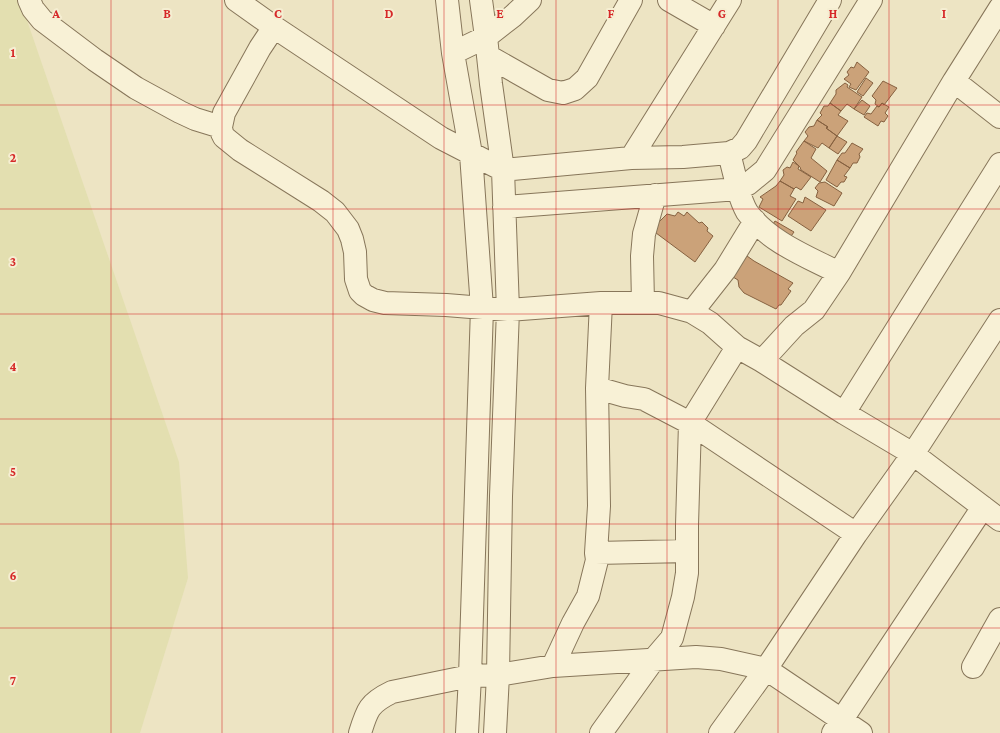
<svg xmlns="http://www.w3.org/2000/svg" width="1000" height="733" font-family="'Crimson Pro',serif">
	<rect width="100%" height="100%" fill="#ede4c3"/>
	<path fill="#e3dfb0" d="M0,0H20L179,462L188,578L140,733H0Z"/>
	<path fill="#cba279" stroke="#866140" d="M857,62L869,72L856,90L849,87L851,84L844,79L849,75L847,72L851,67L854,68Z
		M866,78L873,83L863,96L857,92Z
		M883,81L897,88L884,105L882,103L879,107L875,104L876,100L872,96Z
		M845,83L848,85L847,87L862,97L854,109L847,104L841,111L830,103L836,94V90Z
		M862,100L870,106L864,115L854,109Z
		M830,103L841,111L838,115L848,121L837,136L826,128L828,127L817,120L822,115L820,113L824,106H828Z
		M882,103L889,107L885,113L888,116L884,122L881,121L878,126L864,117L867,113L871,114L877,106L879,107Z
		M817,120L828,127L826,128L837,136L829,148L822,143L818,148L804,141L808,136L805,132L809,127L814,126Z
		M837,136L847,142L838,154L829,148Z
		M804,141L816,149L811,158L827,171L820,182L801,170L800,167L793,160L797,153L796,152Z
		M852,143L863,149L859,154L860,157L857,163H853L850,168L837,160L842,153H845Z
		M837,160L850,168L844,176L847,177L844,182H841L837,187L826,180Z
		M793,162L799,166L798,169L811,177L801,190L796,187L794,189L780,181L784,175L783,170L787,167L790,168Z
		M780,181L794,189L790,196L796,199L782,221L759,207L763,199L760,197L776,186Z
		M825,182L842,193L834,206L816,197L818,191L815,188L819,183Z
		M805,197L826,210L811,231L788,216L798,201L803,203Z
		M678,212L684,216L687,212L699,223L702,222L708,228L707,231L713,236L695,262L648,227L655,217L660,221L667,214L675,216Z
		M775,221L794,232L789,239L769,230Z
		M740,251L754,261L793,283L788,289L791,291L781,305H779L776,309L744,293L739,287L738,280L728,274Z"/>
	<g fill="none" stroke-linecap="round" stroke-linejoin="round">
		<g stroke="#87765a" stroke-width="24">
			<path id="minor" d="M29,0L33,9L42,20L95,60L136,88L180,112L195,119L221,127
				M236,0L274,27L441,138L503,170L631,158
				M447,0L453,53L471,154L482,308L470,676L467,733
				M481,0L486,37L491,84L503,170L508,310L501,496L498,675L495,733
				M669,0L714,26
				M730,0L631,158L683,157L729,153L738,189L748,184L765,170L871,0
				M274,27L260,48L224,113L221,127L222,133L224,137L240,150L321,201L335,212L348,229L352,239L355,252L356,279L360,291L364,295L373,300L385,303L446,305L508,310L601,303H659L692,312L710,323L737,347L762,361L844,413L913,454L1000,520
				M453,53L486,37L513,16L530,0
				M488,56L548,90L563,93L575,89L587,78L631,0
				M954,81L1000,117
				M729,153L740,148L746,141L830,0
				M504,207L738,189C740,196 743,205 747,212C769,242 806,256 839,273L954,81L1000,8
				M643,303L642,256L644,234L655,195
				M692,312L725,270L755,221
				M762,361L794,326L814,310L839,273
				M597,388L625,396L644,399L690,423L856,534
				M844,413L1000,164
				M596,553L687,551
				M553,666L573,623L588,596L597,560L596,553L599,506L597,388L601,303
				M973,667L1000,619
				M360,733C367,710 369,703 392,692L470,676L498,675L553,666L696,657L721,659L766,669L861,733
				M601,733L654,659L672,638L683,597L687,573V525L690,423L737,347
				M720,733L766,669L856,534L913,454L1000,320
				M833,733L983,507"/>
		</g>
		<use href="#minor" stroke="#f8f1d6" stroke-width="22"/>
	</g>
	<path fill="none" stroke="#d62828" stroke-width="1" stroke-opacity="0.55" d="M111,0V733M222,0V733M333,0V733M444,0V733M556,0V733M667,0V733M778,0V733M889,0V733M0,105H1000M0,209H1000M0,314H1000M0,419H1000M0,524H1000M0,628H1000"/>
	<g font-size="13" text-anchor="middle" font-weight="bold" fill="#d62828" stroke="#f5eed2" stroke-width="4" stroke-linejoin="round" paint-order="stroke">
		<text x="56" y="18">A</text>
		<text x="167" y="18">B</text>
		<text x="278" y="18">C</text>
		<text x="389" y="18">D</text>
		<text x="500" y="18">E</text>
		<text x="611" y="18">F</text>
		<text x="722" y="18">G</text>
		<text x="833" y="18">H</text>
		<text x="944" y="18">I</text>
		<text x="13" y="57">1</text>
		<text x="13" y="162">2</text>
		<text x="13" y="266">3</text>
		<text x="13" y="371">4</text>
		<text x="13" y="476">5</text>
		<text x="13" y="580">6</text>
		<text x="13" y="685">7</text>
	</g>
</svg>
